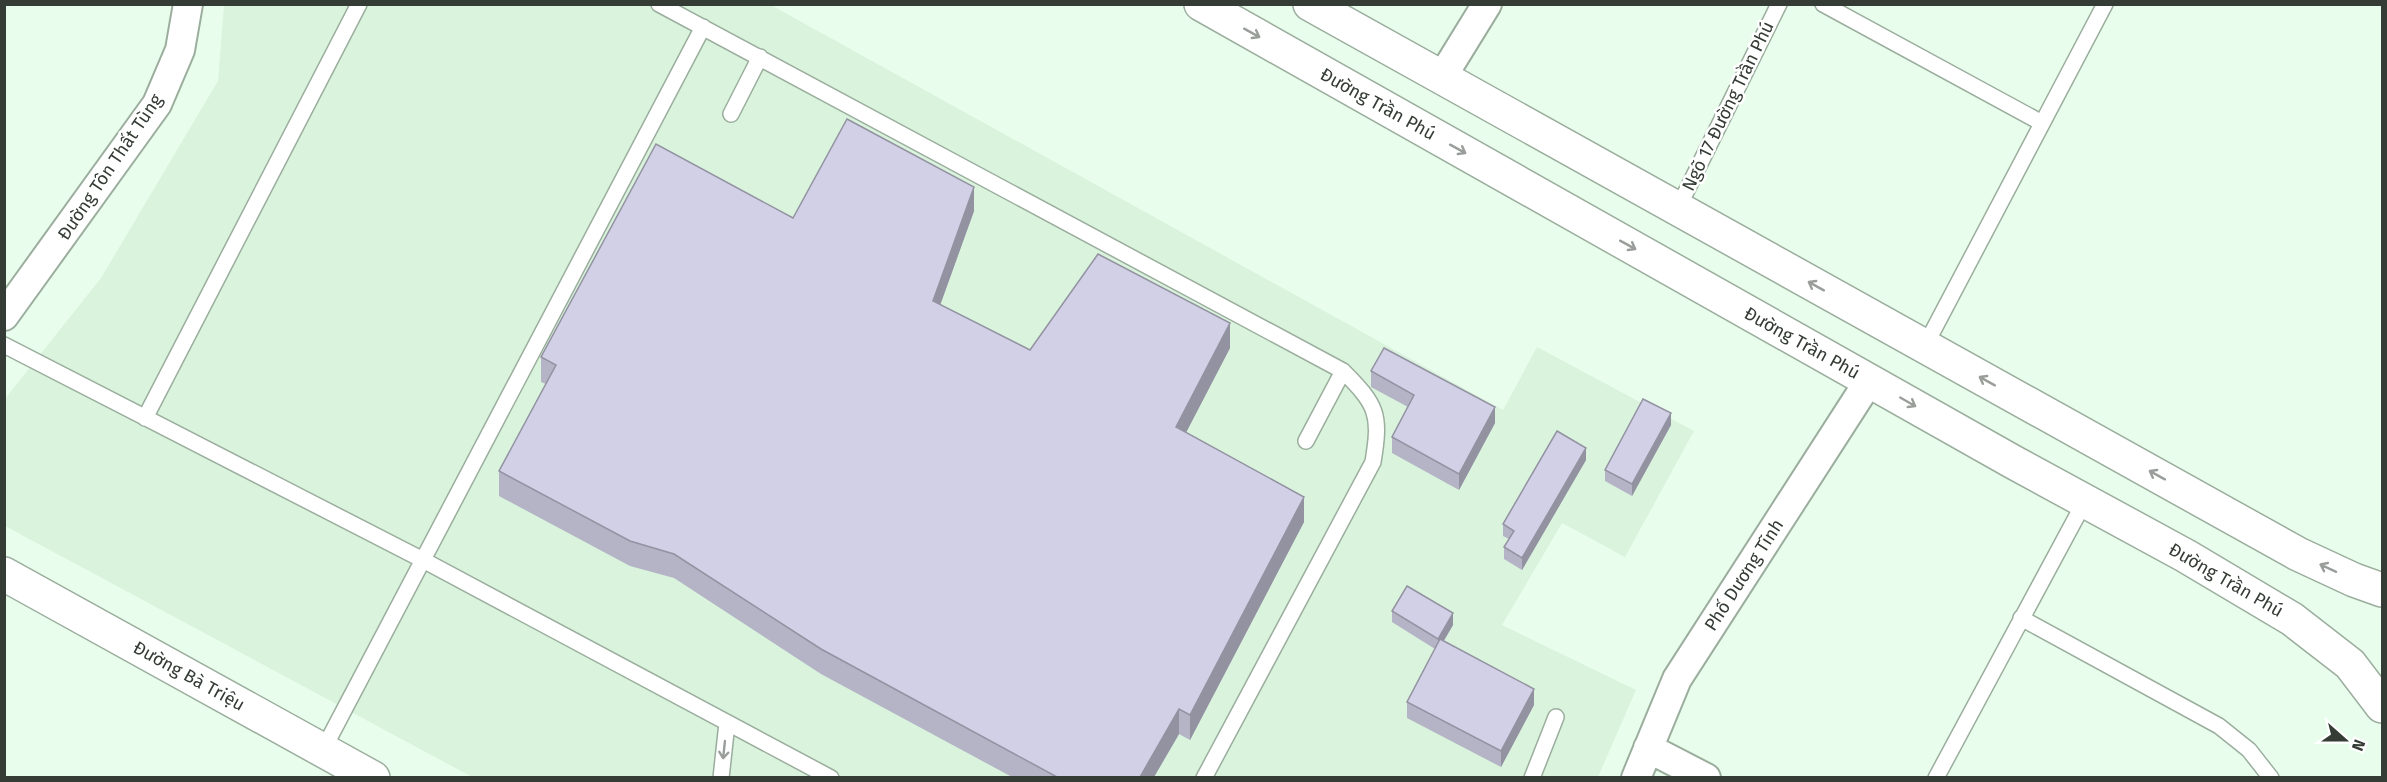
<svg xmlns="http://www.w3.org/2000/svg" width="2387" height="782" font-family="'Fira Sans',sans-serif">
	<rect width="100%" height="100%" fill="#e9fdec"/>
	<path fill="#d9f3dd" d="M769,4L1503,410L1537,347L1694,431L1625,557L1562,523L1502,625L1636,690L1598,777L474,778L5,526L4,400L101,278L218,81L224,5Z"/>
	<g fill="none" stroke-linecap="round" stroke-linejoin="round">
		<g stroke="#9bae9e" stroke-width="18">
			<path id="service" d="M659,4L1343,371C1377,405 1381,414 1373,462L1204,778
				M1823,4L2042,123
				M731,114L760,57
				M1678,208L1779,4
				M4,345L423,560L831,778
				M1925,346L2105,4
				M145,418L359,4
				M1306,441L1343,371
				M2021,618L2219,726L2249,750L2271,778
				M323,750L703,27
				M721,778L727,723
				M1532,778L1556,717
				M1936,778L2085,501"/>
		</g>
		<g stroke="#9bae9e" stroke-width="32">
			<path id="minor" d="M1442,77L1487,4
				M4,316L157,104L180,50L188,4
				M1648,748L1706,778
				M1636,778L1677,679L1869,381"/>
		</g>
		<g stroke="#9bae9e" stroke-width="36">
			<path id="tertiary" d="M4,574L373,778"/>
		</g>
		<g stroke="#9bae9e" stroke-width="36">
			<path id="secondary" d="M1201,4L2015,463L2186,556L2292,619L2350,664L2382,706
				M1310,4L2298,554L2354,580L2382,590"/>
		</g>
		<use href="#service" stroke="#fff" stroke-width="15"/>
		<use href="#minor" stroke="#fff" stroke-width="28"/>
		<use href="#tertiary" stroke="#fff" stroke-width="33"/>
		<use href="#secondary" stroke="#fff" stroke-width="33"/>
	</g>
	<path fill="#b5b3c6" d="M974,211L940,305L1030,350L1230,348L1186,432L1304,522L1190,740L1179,734L1154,777H1012L821,674L674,578L630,566L499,496V471L546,384L541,382V357L793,218Z
		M1371,371L1495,423L1459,490L1392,453V437L1408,407L1371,387Z
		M1671,425L1632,496L1605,481V470Z
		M1586,460L1522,570L1504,559V547L1509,539L1503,536V524Z
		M1392,611L1453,625L1444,641L1534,705L1501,767L1407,718V702L1435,649L1392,622Z"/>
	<path fill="#9392a1" d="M974,187V211L933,325V301Z
		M1230,323V348L1176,452V427Z
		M1495,407V423L1459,490V474Z
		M1671,413V425L1632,496V484Z
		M1586,448V460L1522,570V558Z
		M1304,497V522L1190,740V715Z
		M1453,613V625L1438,650V639Z
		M1534,689V705L1501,767V751Z
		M1179,709V734L1154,777H1140Z"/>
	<path fill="#d2d0e6" stroke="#9392a1" stroke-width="1.5" d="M847,119L974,187L933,301L1030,350L1098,254L1230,323L1176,427L1304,497L1190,715L1179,709L1140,777H1057L821,649L674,554L630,541L499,471L556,365L541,357L656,144L793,218Z
		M1384,348L1495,407L1459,474L1392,437L1414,395L1371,371Z
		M1643,399L1671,413L1632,484L1605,470Z
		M1557,431L1586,448L1522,558L1504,547L1514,531L1503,524Z
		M1407,586L1453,613L1438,639L1392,611Z
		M1440,639L1534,689L1501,751L1407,702Z"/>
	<defs><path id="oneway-shaft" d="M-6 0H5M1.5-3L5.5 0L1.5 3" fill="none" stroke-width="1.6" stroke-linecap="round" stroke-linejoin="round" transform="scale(1.5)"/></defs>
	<g stroke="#9a9e9a">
		<use href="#oneway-shaft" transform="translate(1252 33) rotate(29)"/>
		<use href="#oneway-shaft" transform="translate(1458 149) rotate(29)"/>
		<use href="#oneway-shaft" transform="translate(1628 245) rotate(29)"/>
		<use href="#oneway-shaft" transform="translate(1816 286) rotate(-151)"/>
		<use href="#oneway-shaft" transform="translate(1987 381) rotate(-151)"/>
		<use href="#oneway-shaft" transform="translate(1908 402) rotate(30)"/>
		<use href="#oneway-shaft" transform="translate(2157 475) rotate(-151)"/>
		<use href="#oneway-shaft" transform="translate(2328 568) rotate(-155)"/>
		<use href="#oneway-shaft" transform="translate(724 750) rotate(96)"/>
	</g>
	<g text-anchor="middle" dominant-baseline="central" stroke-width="5" stroke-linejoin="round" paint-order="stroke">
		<g font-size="18" fill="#343c35" stroke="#fff">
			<text transform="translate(1378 104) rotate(29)">Đường Trần Phú</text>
			<text transform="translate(1728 106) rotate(-64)">Ngõ 17 Đường Trần Phú</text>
			<text transform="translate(110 167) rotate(-56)">Đường Tôn Thất Tùng</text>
			<text transform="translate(1802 343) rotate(29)">Đường Trần Phú</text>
			<text transform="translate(1744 575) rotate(-57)">Phố Dương Tĩnh</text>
			<text transform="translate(2226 580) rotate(30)">Đường Trần Phú</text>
			<text transform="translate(189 676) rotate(29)">Đường Bà Triệu</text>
		</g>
	</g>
	<rect width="2387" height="782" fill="none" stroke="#343c35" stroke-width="12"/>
	<g transform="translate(2345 740) rotate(111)" stroke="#ffffff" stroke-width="4.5" paint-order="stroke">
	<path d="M0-4.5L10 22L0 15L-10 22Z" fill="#343c35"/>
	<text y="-9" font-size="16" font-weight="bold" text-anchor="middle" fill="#343c35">N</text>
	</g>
</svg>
